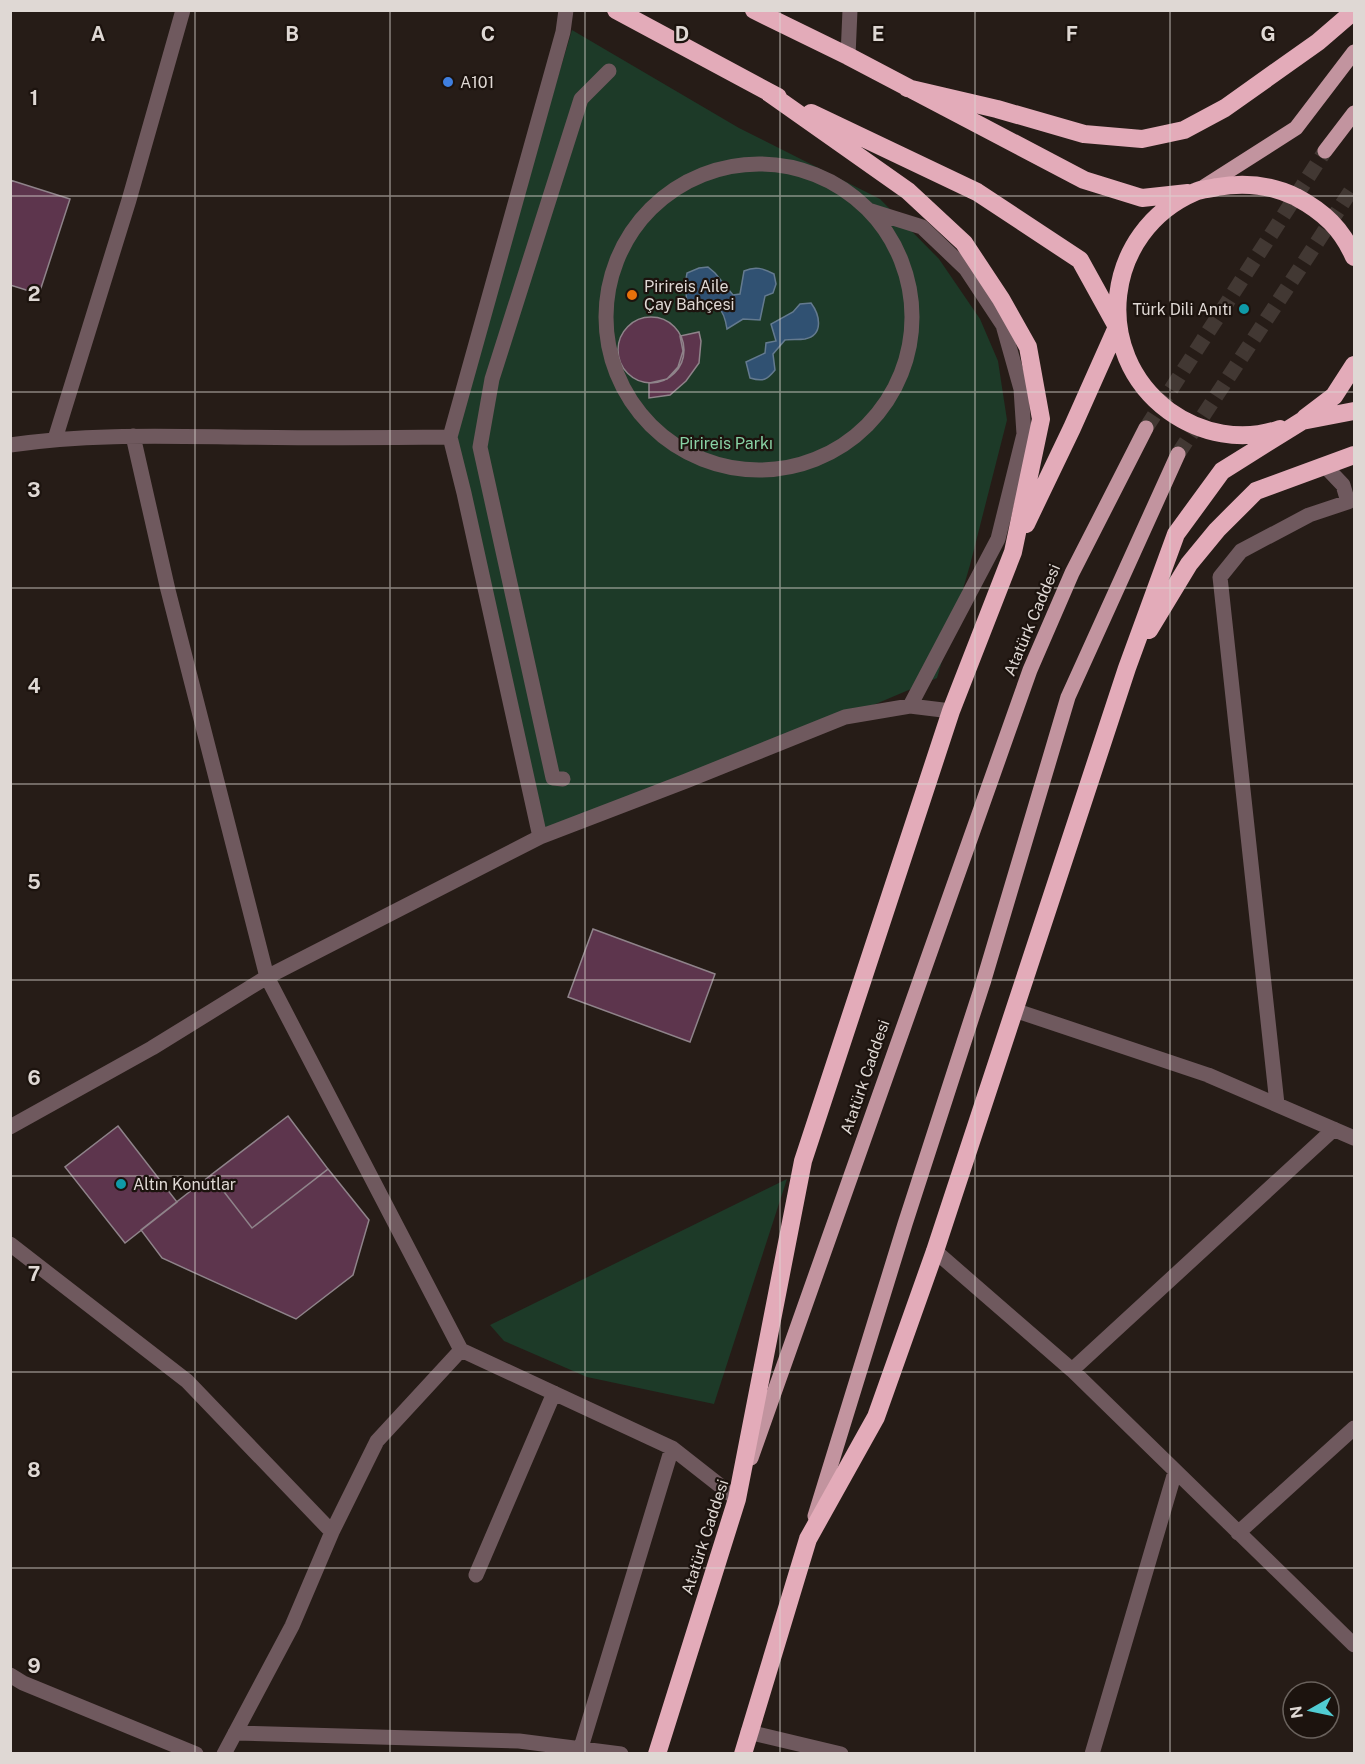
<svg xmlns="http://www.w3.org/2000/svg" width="1365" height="1764" font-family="'Public Sans',sans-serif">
	<rect width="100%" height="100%" fill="#261c17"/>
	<path fill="#1d3a28" d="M572,30L739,128L880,199L939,259L980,319L998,361L1007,420L970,565L937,678L845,717L540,837L450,437Z
		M787,1179L714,1404L587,1377L504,1341L490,1325Z"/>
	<path fill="#305172" stroke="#647a8f" stroke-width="1.5" d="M708,267L715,273L733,295L740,294L744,271C755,266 763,268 774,274L776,284L773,293L765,296L760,320L743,319L727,329C722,297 711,307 687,302L685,285L687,273L699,268Z
		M811,303C820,315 824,335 805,339C798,340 791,339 785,340L773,354L775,370C767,380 763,382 750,378L746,362L765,353L766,343L776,341L771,324L793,312L800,304Z"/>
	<path fill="#5d354d" stroke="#8f838a" stroke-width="1.5" d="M10,180L70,199L39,294L10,285Z
		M618 350a33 33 0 1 1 66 0a33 33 0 1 1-66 0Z
		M699,332L701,341L699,363L686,381L670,395L649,398V383L667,379L678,367L683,351L680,336Z
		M593,929L715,974L690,1042L568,997Z
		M288,1116L328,1169L252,1228L211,1175Z
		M118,1126L177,1202L125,1243L65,1167Z
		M328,1169L369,1220L353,1275L296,1319L162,1258L141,1230L211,1175L252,1228Z"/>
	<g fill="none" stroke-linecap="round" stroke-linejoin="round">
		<path stroke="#423833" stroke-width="15" stroke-dasharray="15 8" stroke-linecap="butt" d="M1146,428L1325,151
			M1178,454L1354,186"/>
		<path stroke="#6f595e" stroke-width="15" d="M848,56L850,10
			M606 317a153 153 0 1 1 306 0a153 153 0 1 1-306 0Z
			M871,211L922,227L966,269L1003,325L1021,389L1024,434L998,539L910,706
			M133,436L168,590L267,977L461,1350L672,1448L737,1499
			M55,439L129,200L183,10
			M10,445C85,434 159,436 234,437C306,438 378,438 450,437
			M563,779L553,778L480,447L492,379L581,99L609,71
			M540,837L464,493L450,437L563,32L566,10
			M1014,1010L1208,1075L1354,1138
			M1277,1104L1220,577L1241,551L1309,515L1348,502L1343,485L1324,465
			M10,1127L152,1048L267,977L540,837L686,781L845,717L910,706L951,711
			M10,1244L187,1381L332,1532
			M935,1251L1072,1370L1354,1645
			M1072,1370L1334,1129
			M1238,1533L1354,1428
			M476,1575L554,1393
			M10,1675L23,1683L196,1754
			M748,1732L841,1754
			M235,1733L519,1741L621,1754
			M224,1754L292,1626L332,1532L377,1441L461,1350
			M579,1754L672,1448
			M1092,1754L1175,1472"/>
		<path stroke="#c2949f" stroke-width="15" d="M1325,151L1354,113
			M1202,188L1296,128L1354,52
			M751,1458L1030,670L1072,573L1146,428
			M815,1516L905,1224L983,983L1068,697L1178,454"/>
		<path stroke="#e3abb9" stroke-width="18" d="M616,10L778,97
			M754,10L848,56L1084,180L1142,198L1188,193
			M907,88L997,109L1084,134L1142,139L1184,130L1225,108L1318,42L1354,11
			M811,113L977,192L1080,260L1117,327L1072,428L1026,524
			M1305,418L1334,396L1354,365
			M1280,429C1242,442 1201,434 1169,411C1090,353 1104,231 1195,192C1201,189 1210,189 1217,187C1244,182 1271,185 1296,197C1324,212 1342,229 1354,257
			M1149,630L1189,564L1217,530L1256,491L1354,455
			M657,1754L737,1499L803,1161L951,711L1013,552L1041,419L1028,347L1001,299L964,243L908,191L769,93
			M743,1754L808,1539L876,1417L935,1251L1127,668L1176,534L1222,471L1302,421L1354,411"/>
	</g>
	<path fill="none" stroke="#dfd8d4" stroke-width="1.5" stroke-opacity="0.55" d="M195,10V1754M390,10V1754M585,10V1754M780,10V1754M975,10V1754M1170,10V1754M10,196H1354M10,392H1354M10,588H1354M10,784H1354M10,980H1354M10,1176H1354M10,1372H1354M10,1568H1354"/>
	<circle fill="#3f7fe0" stroke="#1c130e" stroke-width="2" cx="448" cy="82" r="6"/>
	<circle fill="#e8710a" stroke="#1c130e" stroke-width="2" cx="632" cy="295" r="6"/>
	<g fill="#0f9aa8" stroke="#1c130e" stroke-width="2">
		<circle cx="1244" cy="309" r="6"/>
		<circle cx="121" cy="1184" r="6"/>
	</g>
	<g text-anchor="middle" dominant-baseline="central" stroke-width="4.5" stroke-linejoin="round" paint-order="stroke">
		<g font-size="16" fill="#dfd8d4" stroke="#1c130e" text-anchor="start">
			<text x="460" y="82">A101</text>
			<text x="644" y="286">Pirireis Aile<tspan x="644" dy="18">Çay Bahçesi</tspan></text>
			<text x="1232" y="309" text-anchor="end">Türk Dili Anıtı</text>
			<text x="133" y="1184">Altın Konutlar</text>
		</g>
		<g font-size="16" fill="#89d2a5" stroke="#1c130e">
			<text x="726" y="443">Pirireis Parkı</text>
		</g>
		<g font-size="16" fill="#dfd8d4" stroke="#1c130e">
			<text transform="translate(1032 620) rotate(-67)">Atatürk Caddesi</text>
			<text transform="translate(865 1077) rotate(-71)">Atatürk Caddesi</text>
			<text transform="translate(705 1537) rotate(-72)">Atatürk Caddesi</text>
		</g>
	</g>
	<g font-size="20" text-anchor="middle" font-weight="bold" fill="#dfd8d4" stroke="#1c130e" stroke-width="4.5" stroke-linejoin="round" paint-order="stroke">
		<text x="98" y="41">A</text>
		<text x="292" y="41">B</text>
		<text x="488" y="41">C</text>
		<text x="682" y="41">D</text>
		<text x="878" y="41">E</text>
		<text x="1072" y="41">F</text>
		<text x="1268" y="41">G</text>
		<text x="34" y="105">1</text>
		<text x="34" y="301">2</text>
		<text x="34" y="497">3</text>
		<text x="34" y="693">4</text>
		<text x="34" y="889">5</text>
		<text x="34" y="1085">6</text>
		<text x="34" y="1281">7</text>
		<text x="34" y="1477">8</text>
		<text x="34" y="1673">9</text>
	</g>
	<rect width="1365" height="1764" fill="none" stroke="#dfd8d4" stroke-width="24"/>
	<g transform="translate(1311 1710) rotate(261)"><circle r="28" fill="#1c130e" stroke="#6a625d" stroke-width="1.5"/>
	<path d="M0-4.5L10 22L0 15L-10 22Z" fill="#51ccd3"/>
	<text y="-9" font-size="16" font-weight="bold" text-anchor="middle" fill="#dfd8d4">N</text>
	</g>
</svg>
